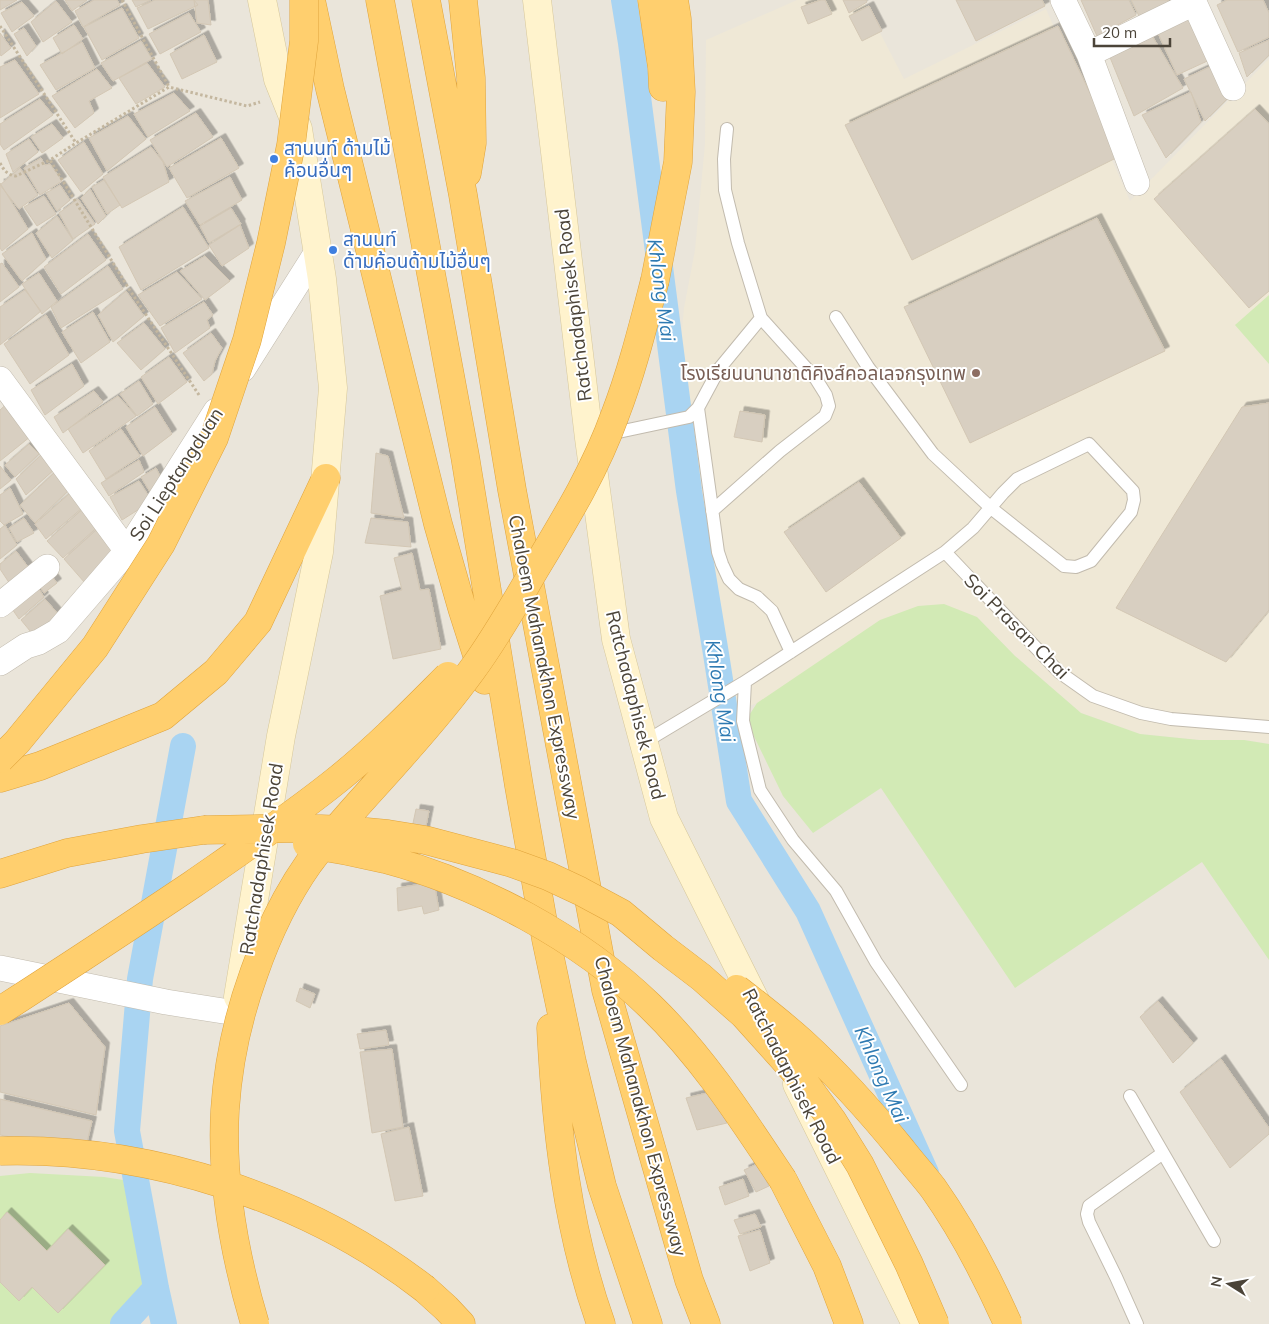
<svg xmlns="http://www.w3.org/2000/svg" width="1269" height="1324" font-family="Mulish,'Noto Sans Thai',sans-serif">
	<defs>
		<filter id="shadow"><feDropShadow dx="4.5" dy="-4.5" stdDeviation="0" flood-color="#0004"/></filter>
	</defs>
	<rect width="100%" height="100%" fill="#f6f3ec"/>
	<path fill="#eae5da" d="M0,0H1269V1324H0Z"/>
	<path fill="#efe8d6" d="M797,0H863L904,79L1046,9L1130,201L1269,59V744L1244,740H1199L1140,734L1081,713L1015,656L977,617L734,712L685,396L680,350L684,308L695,250L705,144L706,40Z"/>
	<path fill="#d2eab5" d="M1269,295V364L1235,325Z
		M944,604L977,617L1015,656L1081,713L1140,734L1199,740H1244L1269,744V960L1202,862L1015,988L881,788L813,833L783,796L746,720L757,703L880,620L918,606Z
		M30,1173L104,1177L123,1180L143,1272L141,1294L113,1324H0V1176Z"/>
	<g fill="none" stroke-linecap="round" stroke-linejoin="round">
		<path stroke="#a9d4f2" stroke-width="26" d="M624,0L631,43L689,491L716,654L739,801L808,911L926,1173
			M123,1324L156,1288
			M164,1324L156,1288L127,1131L140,979L183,746"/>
	</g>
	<path fill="#d8cfc1" stroke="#d3c7b4" filter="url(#shadow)" d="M0,0H17L0,10Z
		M65,0H87L72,11Z
		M94,0H117L120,5L83,27L75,11Z
		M132,0H151L136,7Z
		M155,0H194L198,5L148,29L137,8Z
		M194,0H208L211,25L197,23Z
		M821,0H825L832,14L808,24L801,7Z
		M843,0H866L867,2L849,13Z
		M956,0H1042L1045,6L976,41Z
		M1081,0H1129L1136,15L1097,36Z
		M1131,0H1168L1172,6L1142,22Z
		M1227,0H1263L1269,13V37L1238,52L1217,5Z
		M56,1L72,22L43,42L31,22Z
		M22,2L34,16L12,32L1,13Z
		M869,6L882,31L862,41L849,16Z
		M122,8L139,38L102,60L84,27Z
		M189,13L201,32L160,54L149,34Z
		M1197,16L1216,57L1177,75L1157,31Z
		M74,25L83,39L62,54L53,38Z
		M1058,26L1120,156L912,260L845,125Z
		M24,28L36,46L27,56L14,34Z
		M0,33L11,48L1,56L0,54Z
		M1151,34L1183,88L1134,116L1109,55Z
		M204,35L217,62L182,79L170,54Z
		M1269,40V55L1247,77L1239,53Z
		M141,41L152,59L113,81L101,63Z
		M82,42L95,68L56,90L40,65Z
		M15,60L39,94L0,118V67Z
		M147,63L165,87L136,104L119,78Z
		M1218,63L1233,93L1205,121L1184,79Z
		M97,69L112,88L89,101L94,113L75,128L52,96Z
		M1191,92L1201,122L1166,158L1142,115Z
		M174,93L190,111L148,137L134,114Z
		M40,99L53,115L4,150L0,144V124Z
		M1255,109L1269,124V291L1249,308L1154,199Z
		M196,113L213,137L167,167L150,140Z
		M128,116L146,139L107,171L89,138Z
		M52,124L63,138L42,153L31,137Z
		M221,138L239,168L187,198L169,168Z
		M29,139L38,152L13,172L6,154Z
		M84,142L103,174L81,192L58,160Z
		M151,147L163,162L169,182L122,208L103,177Z
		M41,158L45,165L50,164L62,181L40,195L24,168Z
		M20,168L38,195L19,209L0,185Z
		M230,177L242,200L200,225L185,201Z
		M104,180L120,205L107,214L92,187Z
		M0,183L28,229L2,251L0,248Z
		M60,185L70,200L57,211L46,193Z
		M90,189L106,216L98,224L81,198Z
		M44,196L56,214L37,226L24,207Z
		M78,199L95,224L73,239L59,213Z
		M183,207L209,248L141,290L119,247Z
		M231,208L241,224L209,243L200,226Z
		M57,216L73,240L52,258L36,233Z
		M1097,218L1165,351L970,443L904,307Z
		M240,225L249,248L222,266L209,245Z
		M32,233L46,259L22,281L2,254Z
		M88,234L106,260L61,294L44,267Z
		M205,256L230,281L205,300L180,271Z
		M2,263L19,287L0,302V264Z
		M108,266L123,289L61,328L51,307Z
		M177,272L202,299L160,326L138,295Z
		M39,273L57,301L42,314L22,284Z
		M25,290L41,311L0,345V307Z
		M126,291L144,316L113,342L98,315Z
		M204,302L213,315L207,320L210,328L175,353L161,328Z
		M93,312L110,342L81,363L62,332Z
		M46,315L69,355L30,384L4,344Z
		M144,323L165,349L141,370L117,343Z
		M211,333L222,348L215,361L212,374L204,381L183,353Z
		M169,357L187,382L158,404L141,377Z
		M72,364L84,386L45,415L31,390Z
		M139,381L153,404L137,416L120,394Z
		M94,391L103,402L63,433L54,417Z
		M118,396L136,416L83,453L68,429Z
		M11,400L36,432L0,461V410Z
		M1269,403V610L1226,662L1116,608L1242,407Z
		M155,407L172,434L143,456L126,427Z
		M740,411L765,415L762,442L734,437Z
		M121,429L140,456L106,479L89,451Z
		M29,444L39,454L15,477L5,465Z
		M376,453L388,456L404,518L371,513Z
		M42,454L56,468L26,495L16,479Z
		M139,460L144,472L109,496L101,483Z
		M0,466L11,480L0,489Z
		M156,468L164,484L155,500L141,477Z
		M56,471L73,486L35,523L20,505Z
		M139,481L152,501L122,520L110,497Z
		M859,482L901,538L826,592L784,532Z
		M10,488L23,514L4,525L0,521V495Z
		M70,493L82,508L46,539L35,524Z
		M86,506L103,522L63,558L47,541Z
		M24,518L34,533L17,542L9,528Z
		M371,518L408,522L411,547L365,543Z
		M104,523L123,547L85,583L64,559Z
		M5,525L17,545L0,559V529Z
		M16,551L34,575L14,590L0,569V564Z
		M412,553L420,590L429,589L441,649L393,659L380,596L402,590L394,558Z
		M47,570L57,583L44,593L35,579Z
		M34,581L44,597L19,619L8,603Z
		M45,599L59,615L35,637L21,620Z
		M416,809L429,811L425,831L412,828Z
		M434,882L439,910L424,914L422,906L398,911L397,888Z
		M300,988L315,994L310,1008L296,1001Z
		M1158,1001L1193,1043L1173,1063L1140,1017Z
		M69,1003L105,1047L96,1115L0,1092V1026Z
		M386,1030L389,1045L360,1049L357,1034Z
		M392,1049L403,1127L372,1133L360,1052Z
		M1221,1059L1269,1128V1134L1230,1168L1180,1092Z
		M711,1092L727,1123L697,1130L686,1098Z
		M0,1099L92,1121L85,1151L0,1135Z
		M409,1127L423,1196L395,1201L381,1134Z
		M757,1164L769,1186L756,1192L744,1170Z
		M743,1179L749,1196L725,1205L719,1187Z
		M7,1212L47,1251L68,1229L105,1265L58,1313L32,1287L19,1301L0,1282V1220Z
		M755,1214L761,1227L740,1234L734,1220Z
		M760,1230L770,1263L750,1271L738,1236Z"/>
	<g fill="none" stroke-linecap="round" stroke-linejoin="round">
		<g stroke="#c2bbae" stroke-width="14">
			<path id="service" d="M698,408L718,552L722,564L729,579L739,589L757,597L772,611L791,652
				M609,434L689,417L698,408L719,369L761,318L738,243L725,190L724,159L727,129
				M712,511L780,451L825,416L829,406L826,395L816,379L761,318
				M945,552L1059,672L1093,696L1141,713L1171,719L1269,727
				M745,682L743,721L760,790L793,840L836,891L876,962L961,1085
				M643,743L743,683L945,552L973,528L1003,493L1017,479L1089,444L1133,491L1134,500L1131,512L1091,561L1076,567L1064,566L991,508L933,454L868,367L836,317
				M1130,1096L1214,1241
				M1137,1324L1116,1277L1089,1222L1087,1214L1089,1206L1163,1153"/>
		</g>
		<g stroke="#c2bbae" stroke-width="26">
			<path id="minor" d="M1063,0L1089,54L1137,183
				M1193,0L1233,88
				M1089,54L1194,3
				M243,369L317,252
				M0,379L127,551
				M0,605L47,567
				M0,663L26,646L39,642L58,631L127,551L216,411
				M0,968L166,1002L236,1013"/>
		</g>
		<g stroke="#d6c79b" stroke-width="29">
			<path id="secondary" d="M537,0L589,438L616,639L664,818L760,1010
				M238,997L281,736L319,552L333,388L322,279L298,129L278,79L262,0
				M797,1084L916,1324"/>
		</g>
		<g stroke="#e0a43c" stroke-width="29">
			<path id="motorway" d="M311,0L330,89L438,524L462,608L485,680
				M380,0L465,456L519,786L546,939L572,1062L602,1186L648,1324
				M426,0L463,195L512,490L606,990L689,1280L706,1324
				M463,0L471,78L472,143L467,173
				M652,0L662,67L663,87
				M655,280L678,162L681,92L677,19L674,0
				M0,778L40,766L163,716L216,672L258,622L326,478
				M0,874L67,853L142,839L204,830
				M551,1028C556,1128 567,1229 601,1324
				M783,1180L827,1266L849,1324
				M425,1289L446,1308L461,1324"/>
		</g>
		<path stroke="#c4b79f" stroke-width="3" stroke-dasharray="2.5 2.5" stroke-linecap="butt" d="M122,0L169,87
			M0,26L76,143
			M0,163C4,170 7,175 16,176L50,160
			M199,395L129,289L50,160L76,143L169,87L247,106L260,102"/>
		<use href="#service" stroke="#fff" stroke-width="12"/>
		<use href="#minor" stroke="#fff" stroke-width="25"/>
		<use href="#secondary" stroke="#fff3cd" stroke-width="28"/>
		<use href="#motorway" stroke="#ffcf6e" stroke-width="28"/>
		<g stroke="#e0a43c" stroke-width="29" stroke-linecap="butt">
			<path id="motorway-bridge" d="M0,759L17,742L95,647L161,544L214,438L247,340L271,243L291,145L304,41V0
				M204,830L297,828L345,830L388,834L425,840L512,863L548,876L580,891L621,913L663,948L701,977L744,1015L805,1083L832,1120L860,1165L909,1264L935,1324
				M307,844C333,848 359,853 385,859C479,884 580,938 650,1006C703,1057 743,1120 783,1180
				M737,989C759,1006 781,1023 802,1042C838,1075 871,1112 902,1150C912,1163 923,1175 933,1188C962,1229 988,1279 1008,1324
				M0,1011C65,969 129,927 193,884C242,850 291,817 337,780C377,748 412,712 448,676
				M0,1151C149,1147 308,1198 425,1289
				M255,1324C235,1257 221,1180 225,1110C228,1063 238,1017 254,973C268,933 285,897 309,863C338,824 373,789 405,752C428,726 451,699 472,670C495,639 514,605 534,571C564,521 595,471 615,415C632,371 643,326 655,280"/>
		</g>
		<use href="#motorway-bridge" stroke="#ffcf6e" stroke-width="28"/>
	</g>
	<g fill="#3f7fe0" stroke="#fff" stroke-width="2">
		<circle cx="274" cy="159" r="5"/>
		<circle cx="333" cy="250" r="5"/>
	</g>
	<circle fill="#8d6e63" stroke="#fff" stroke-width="2" cx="976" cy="373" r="5"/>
	<g text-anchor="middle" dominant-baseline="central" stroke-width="4" stroke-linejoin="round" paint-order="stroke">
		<g font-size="19" fill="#366cbe" stroke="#fff" text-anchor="start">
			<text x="284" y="148">สานนท์ ด้ามไม้<tspan x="284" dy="22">ค้อนอื่นๆ</tspan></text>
			<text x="343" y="239">สานนท์<tspan x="343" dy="22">ด้ามค้อนด้ามไม้อื่นๆ</tspan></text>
		</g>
		<g font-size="19" fill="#4b4439" stroke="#fff">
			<text transform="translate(573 305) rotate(-97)">Ratchadaphisek Road</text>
			<text transform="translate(176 474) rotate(-57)">Soi Lieptangduan</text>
			<text transform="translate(1017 626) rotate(45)">Soi Prasan Chai</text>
			<text transform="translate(545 667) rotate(79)">Chaloem Mahanakhon Expressway</text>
			<text transform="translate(636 705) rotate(76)">Ratchadaphisek Road</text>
			<text transform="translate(261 859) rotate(-81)">Ratchadaphisek Road</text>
			<text transform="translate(792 1076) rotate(63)">Ratchadaphisek Road</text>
			<text transform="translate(641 1106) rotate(75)">Chaloem Mahanakhon Expressway</text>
		</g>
		<g font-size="19" fill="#785e54" stroke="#fff" text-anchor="end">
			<text x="966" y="373">โรงเรียนนานาชาติคิงส์คอลเลจกรุงเทพ</text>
		</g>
		<g font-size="20" font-style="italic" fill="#2e7ab2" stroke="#fff">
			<text transform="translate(662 290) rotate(82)">Khlong Mai</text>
			<text transform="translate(721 691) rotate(81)">Khlong Mai</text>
			<text transform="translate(882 1074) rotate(66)">Khlong Mai</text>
		</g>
	</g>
	<g transform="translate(1229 1284) rotate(281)" stroke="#ffffff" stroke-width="4" paint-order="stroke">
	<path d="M0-4L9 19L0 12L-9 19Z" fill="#4b4439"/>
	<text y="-8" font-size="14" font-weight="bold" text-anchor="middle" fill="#4b4439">N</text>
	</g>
	<path d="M1094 38v8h76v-8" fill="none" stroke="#4b4439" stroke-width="2.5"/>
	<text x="1102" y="38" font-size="15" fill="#4b4439" stroke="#ffffff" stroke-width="4" paint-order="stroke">20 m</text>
</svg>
